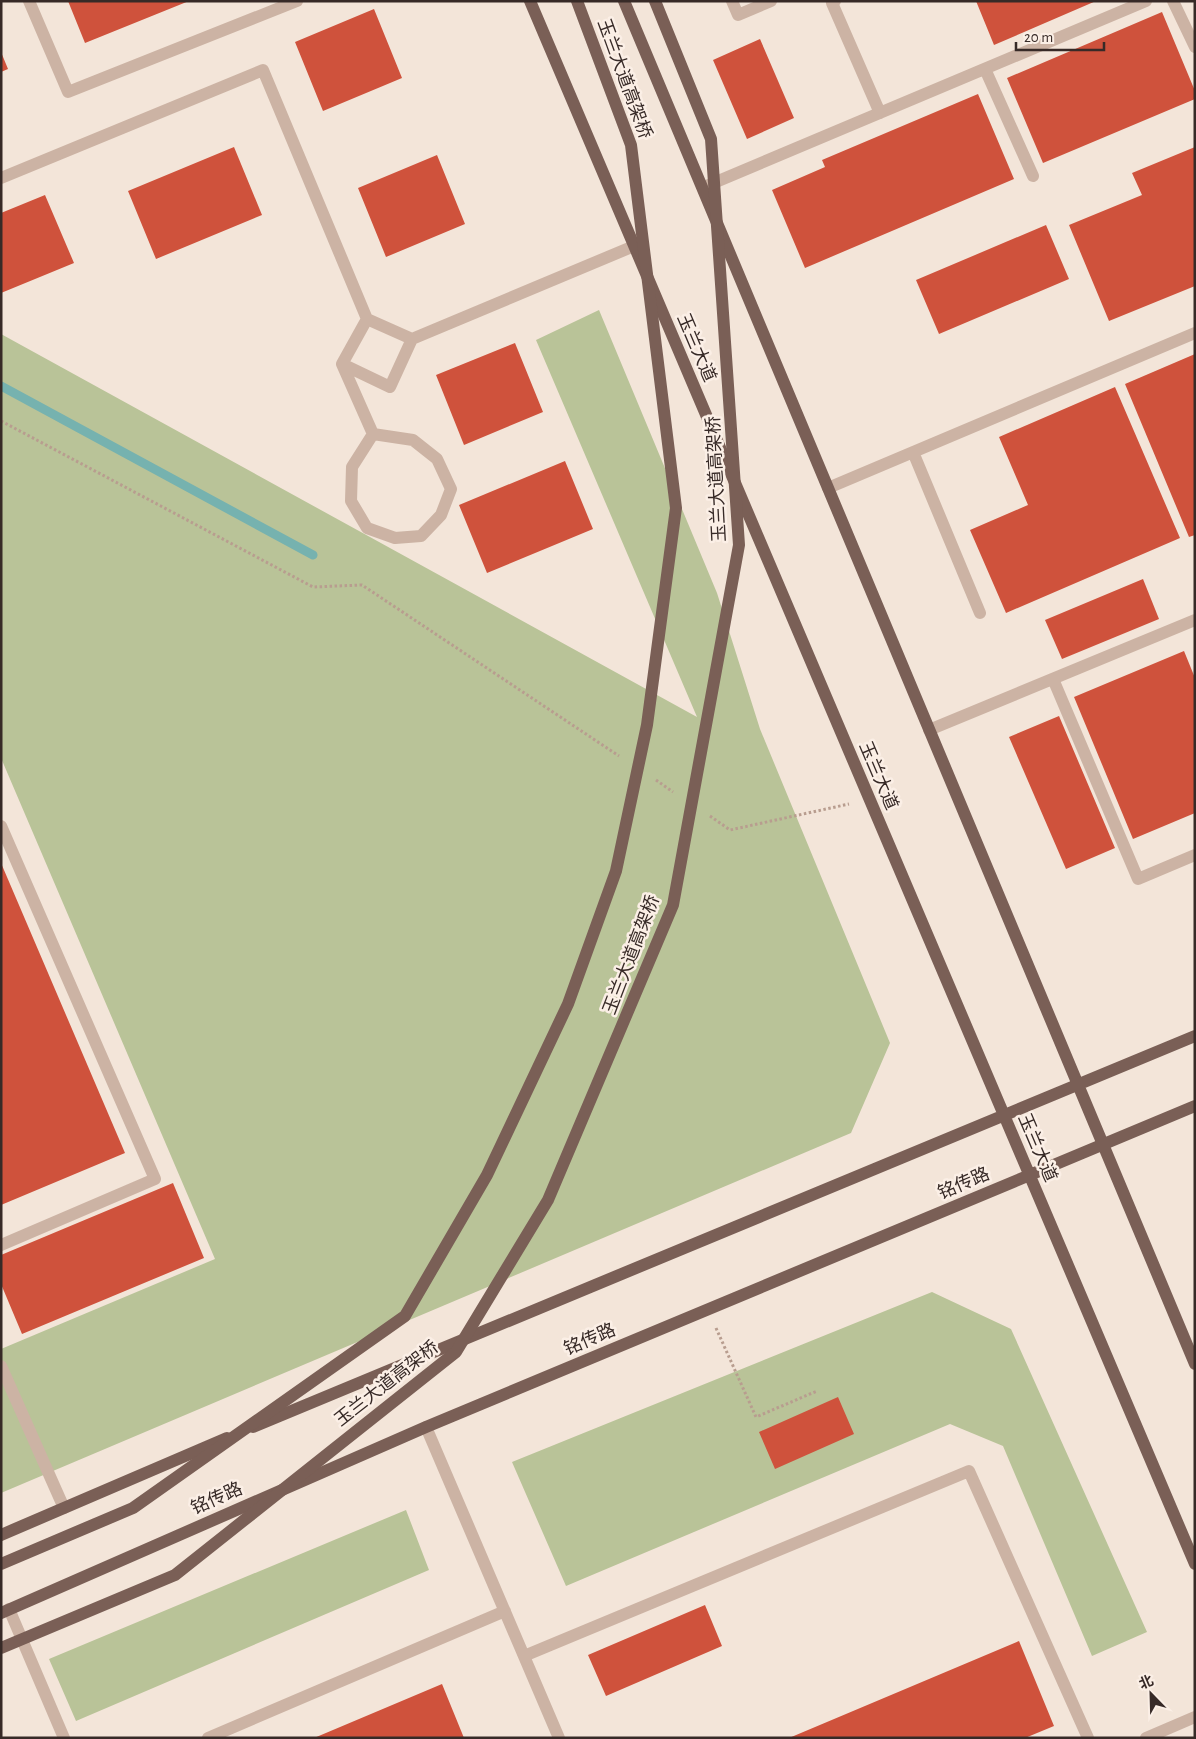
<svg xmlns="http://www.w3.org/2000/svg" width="1196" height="1739" font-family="'Alegreya Sans','Noto Sans SC',sans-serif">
	<rect width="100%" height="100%" fill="#f3e5d9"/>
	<path fill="#b9c398" d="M599,310L717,593L760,729L890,1043L851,1133L1,1493V1349L215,1259L1,758V334L697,717L536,340Z
		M932,1292L1011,1329L1147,1632L1092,1656L1003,1446L950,1424L566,1586L512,1462Z
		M406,1510L429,1570L76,1721L49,1659Z"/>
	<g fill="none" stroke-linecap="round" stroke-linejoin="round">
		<path stroke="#76b2af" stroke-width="9" d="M1,386L313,555"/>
	</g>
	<path fill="#cf523c" d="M68,1H189L85,43Z
		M976,1H1096L994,45Z
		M374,9L402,78L323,111L295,42Z
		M1162,12L1195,91V99L1043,163L1007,78Z
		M760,39L794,118L747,139L713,60Z
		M1,52L8,69L1,72Z
		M978,94L1014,179L805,268L772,190L825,167L822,160Z
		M234,147L262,215L156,259L128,191Z
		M1195,147V286L1109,321L1069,225L1142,195L1132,173Z
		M437,155L465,224L386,257L358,188Z
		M45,195L74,263L1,293V213Z
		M1046,225L1069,279L939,334L916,280Z
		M515,343L543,412L464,445L436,375Z
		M1195,354V535L1189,537L1125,384Z
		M1115,387L1180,538L1006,613L970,530L1028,505L999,437Z
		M565,461L593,529L487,573L459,505Z
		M1143,579L1159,619L1062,659L1045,620Z
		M1184,651L1195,678V813L1133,839L1074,697Z
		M1059,716L1115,848L1066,869L1009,737Z
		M1,863L125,1153L1,1205Z
		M173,1183L204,1258L22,1334L1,1284V1255Z
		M838,1397L854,1434L775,1469L759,1432Z
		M705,1605L722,1646L606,1696L588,1655Z
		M1019,1641L1054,1726L1025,1738H789Z
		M442,1684L464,1738H314Z"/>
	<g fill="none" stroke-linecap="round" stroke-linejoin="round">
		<path stroke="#b89d8f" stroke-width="3" stroke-dasharray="2.5 2.5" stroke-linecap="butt" d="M1,421L313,587L362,585L619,756
			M656,780L673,792
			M710,816L730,830L849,804
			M716,1328L756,1417L817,1391"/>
		<path stroke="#ccb3a4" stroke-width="12" d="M29,1L68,92L297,1
			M732,1L738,15L771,1
			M835,1L832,3L880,113
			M1173,1L1195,47
			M985,69L1033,176
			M1,178L263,70L367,319L412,339L634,246
			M704,187L1146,1
			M367,319L342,364L373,434L352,467L351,501L367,528L395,538L421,536L441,515L451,489L437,459L413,440L373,434
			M342,364L390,387L412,339
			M913,452L980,613
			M828,488L1195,333
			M1053,679L1138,879L1195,855
			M929,730L1195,620
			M1,826L155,1179L1,1245
			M1,1366L64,1508
			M426,1427L559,1738
			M9,1609L64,1738
			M524,1656L969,1471L1088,1738
			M208,1738L505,1611
			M1146,1738L1195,1717"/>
		<path stroke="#7a5f56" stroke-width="12" d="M530,1L1195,1564
			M624,1L1195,1364
			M253,1427L1195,1036
			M1,1535L227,1438
			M1,1613L426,1427L1195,1106"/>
		<path stroke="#7a5f56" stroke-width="12" d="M1,1564L133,1508L405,1316L487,1175L568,1004L616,871L647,725L676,508L631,145L577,1
			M1,1648L175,1575L456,1352L548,1200L673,905L739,545L711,139L655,1"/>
	</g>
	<g text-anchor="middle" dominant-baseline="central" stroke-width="5" stroke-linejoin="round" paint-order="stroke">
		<g font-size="18" fill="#372a27" stroke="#fbefe6">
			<text transform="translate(624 79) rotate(70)">玉兰大道高架桥</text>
			<text transform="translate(696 348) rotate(67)">玉兰大道</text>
			<text transform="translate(717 479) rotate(-93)">玉兰大道高架桥</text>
			<text transform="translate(878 776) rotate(67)">玉兰大道</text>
			<text transform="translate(632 955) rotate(-69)">玉兰大道高架桥</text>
			<text transform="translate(1037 1148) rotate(67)">玉兰大道</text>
			<text transform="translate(964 1184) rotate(-23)">铭传路</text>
			<text transform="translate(590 1340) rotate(-23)">铭传路</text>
			<text transform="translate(387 1384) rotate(-38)">玉兰大道高架桥</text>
			<text transform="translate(217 1499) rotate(-24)">铭传路</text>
		</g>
	</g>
	<rect width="1196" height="1739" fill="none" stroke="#372a27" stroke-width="5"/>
	<g transform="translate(1151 1694) rotate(337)" stroke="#fbefe6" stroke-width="4" paint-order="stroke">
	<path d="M0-4L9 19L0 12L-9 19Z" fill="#372a27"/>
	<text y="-8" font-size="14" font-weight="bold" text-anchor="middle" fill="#372a27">北</text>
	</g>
	<path d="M1016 42v8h88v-8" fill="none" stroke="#372a27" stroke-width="2.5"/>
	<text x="1024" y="42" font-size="15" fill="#372a27" stroke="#fbefe6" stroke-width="4" paint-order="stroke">20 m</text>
</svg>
